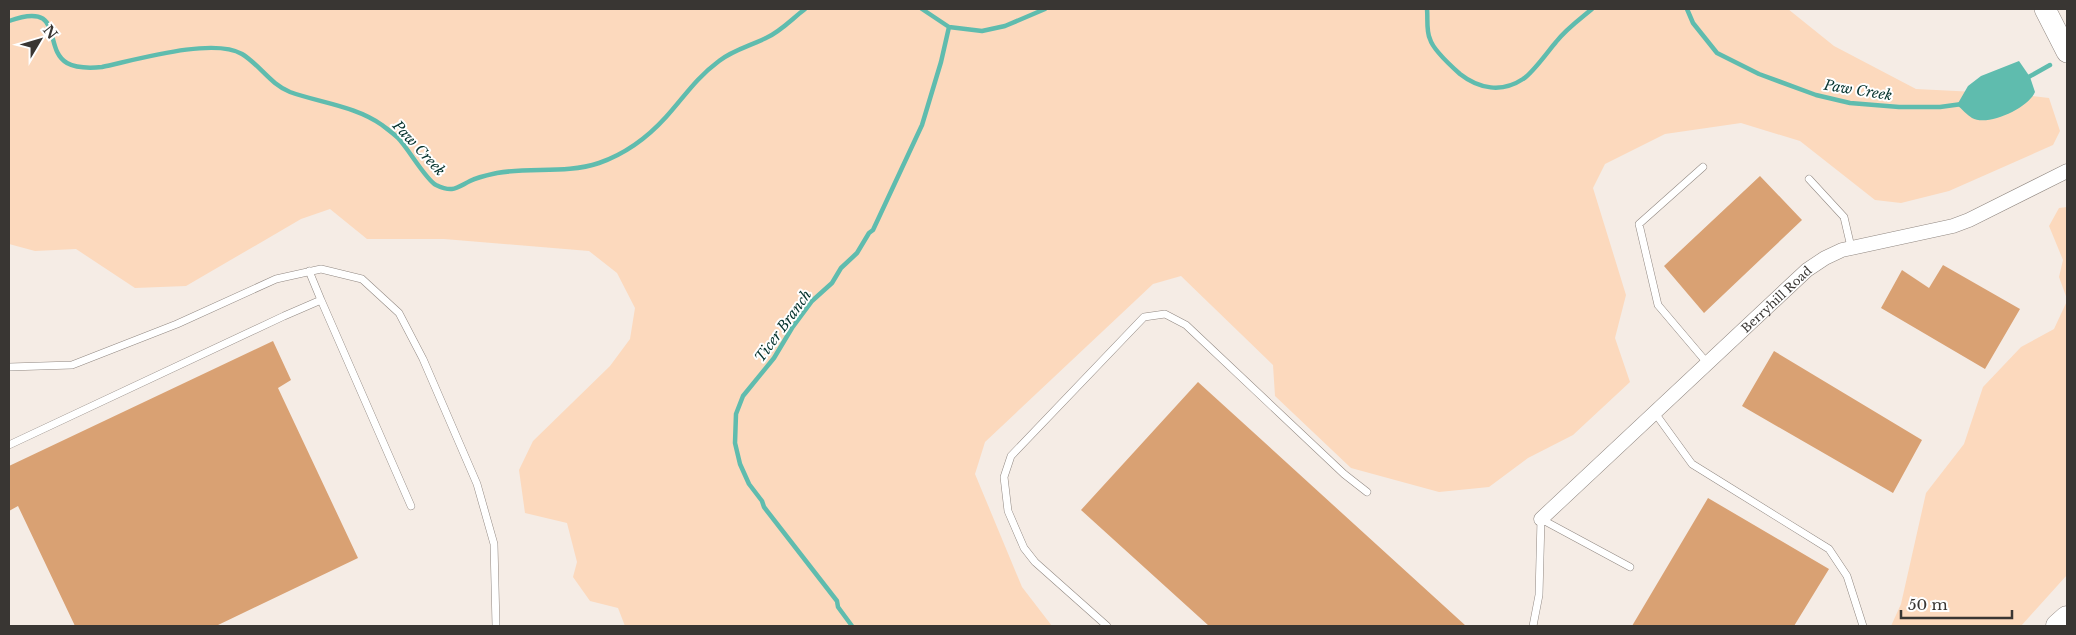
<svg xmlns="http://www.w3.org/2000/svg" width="2076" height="635" font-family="'Libre Baskerville',serif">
	<rect width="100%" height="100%" fill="#f5ece5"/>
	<path fill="#fcd9bd" d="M9,9H1788L1834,46L1916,89L2016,94L2049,98L2060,131L2053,145L1949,191L1901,203L1875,200L1800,141L1741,123L1665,134L1605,164L1593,188L1626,295L1615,338L1630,382L1573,435L1528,458L1489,487L1439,492L1351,468L1275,396L1273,365L1181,276L1153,284L985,442L975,474L1022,587L1052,626H625L618,608L590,601L573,577L577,562L567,523L525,513L519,470L533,441L610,366L630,339L635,308L617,273L589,251L444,239H367L330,209L301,219L186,286L135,288L76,249L35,251L9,244Z
		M2067,207V299L2059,277L2063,260L2049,226L2059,208Z
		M2067,301V575L2021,626H1891L1901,604L1926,493L1964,444L1983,387L2021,347L2054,329Z"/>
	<path fill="#5fbcae" d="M2019,61L2030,77L2035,92C2028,108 1988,127 1972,118C1967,115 1962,109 1957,105L1968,86L1981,76Z"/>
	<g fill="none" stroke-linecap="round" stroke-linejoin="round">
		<path stroke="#5fbcae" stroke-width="4.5" d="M922,9L949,27L982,31L1005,26L1045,9
			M1427,9C1428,18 1426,31 1430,39C1433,50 1451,66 1460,74C1479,89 1502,93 1523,79C1532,74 1549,50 1556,42C1566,29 1580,19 1592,9
			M1687,9L1693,23L1717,53L1759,74L1816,95L1850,103L1899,107H1940L1962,104
			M9,21C66,0 42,49 67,63C76,68 92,68 102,67C135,60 213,37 242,54C260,65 270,84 290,92C321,103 355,106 382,125C387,129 393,133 398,138C408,148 426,180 436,185C453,193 456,188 470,181C478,177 488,175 497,173C531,167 566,174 599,163C625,154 647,138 666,117C685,96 695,79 719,61C733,50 750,46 766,38C780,32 793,18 805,9
			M2025,79L2050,65
			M852,626L838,607L837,601L764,507L762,501L749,484L740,464L735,443L736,414L743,396L774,358L792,328L812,301L832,283L841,268L857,253L869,233L873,230L922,125L941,62L949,27"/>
	</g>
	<path fill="#d9a173" d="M1760,176L1802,220L1704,313L1664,266Z
		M1943,265L2020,309L1985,369L1881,308L1902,270L1929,288Z
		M273,341L291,380L278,388L358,558L216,626H75L18,506L9,511V466Z
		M1774,351L1922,440L1893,493L1742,406Z
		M1198,382L1466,626H1209L1081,510Z
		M1708,498L1829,569L1794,626H1632Z"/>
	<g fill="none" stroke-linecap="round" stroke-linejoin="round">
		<g stroke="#918882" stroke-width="8">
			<path id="service" d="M1703,167L1639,224L1658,305L1708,364
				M1809,179L1844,217L1851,247
				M321,300L411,506
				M9,367L72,365L177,324L276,279L321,269L362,279L399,313L423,359L477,484L494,544L496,626
				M1655,413L1692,464L1829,549L1847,576L1863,626
				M9,445L284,316L321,300L309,271
				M1107,626L1035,562L1024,548L1008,511L1004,477L1011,456L1144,317L1165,314L1186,325L1344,474L1367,492
				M1533,626L1539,595L1541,519L1630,567"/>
		</g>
		<g stroke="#918882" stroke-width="15">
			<g id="minor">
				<path id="s1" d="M1541,519L1807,270L1825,258L1842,250L1953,226L1969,220L2067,171"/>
			</g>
		</g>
		<g stroke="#918882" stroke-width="22">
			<path id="primary" d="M2045,9L2067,52"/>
		</g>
		<g stroke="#918882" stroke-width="25">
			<path id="motorway" d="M2058,626L2067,618"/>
		</g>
		<use href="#service" stroke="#fff" stroke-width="7"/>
		<use href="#minor" stroke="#fff" stroke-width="14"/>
		<use href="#primary" stroke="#fff" stroke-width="21"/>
		<use href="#motorway" stroke="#fff" stroke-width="24"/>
	</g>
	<g text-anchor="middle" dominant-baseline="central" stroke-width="4" stroke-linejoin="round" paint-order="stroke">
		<g font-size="12" fill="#393633" stroke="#fff">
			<text stroke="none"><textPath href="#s1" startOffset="322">Berryhill Road</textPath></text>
		</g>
		<g font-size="14" font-style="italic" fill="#04322d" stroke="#fff">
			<text transform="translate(1858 90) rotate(9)">Paw Creek</text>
			<text transform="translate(419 148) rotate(47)">Paw Creek</text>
			<text transform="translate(783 326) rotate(-54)">Ticer Branch</text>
		</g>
	</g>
	<rect width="2076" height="635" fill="none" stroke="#393633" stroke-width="20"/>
	<g transform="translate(40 40) rotate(52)" stroke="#ffffff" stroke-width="4" paint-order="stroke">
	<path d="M0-4L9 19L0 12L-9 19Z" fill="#393633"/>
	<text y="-8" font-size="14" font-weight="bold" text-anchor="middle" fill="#393633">N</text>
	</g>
	<path d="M1901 610v8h111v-8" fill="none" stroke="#393633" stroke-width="2.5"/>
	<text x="1908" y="610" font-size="15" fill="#393633" stroke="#ffffff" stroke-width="4" paint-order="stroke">50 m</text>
</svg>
